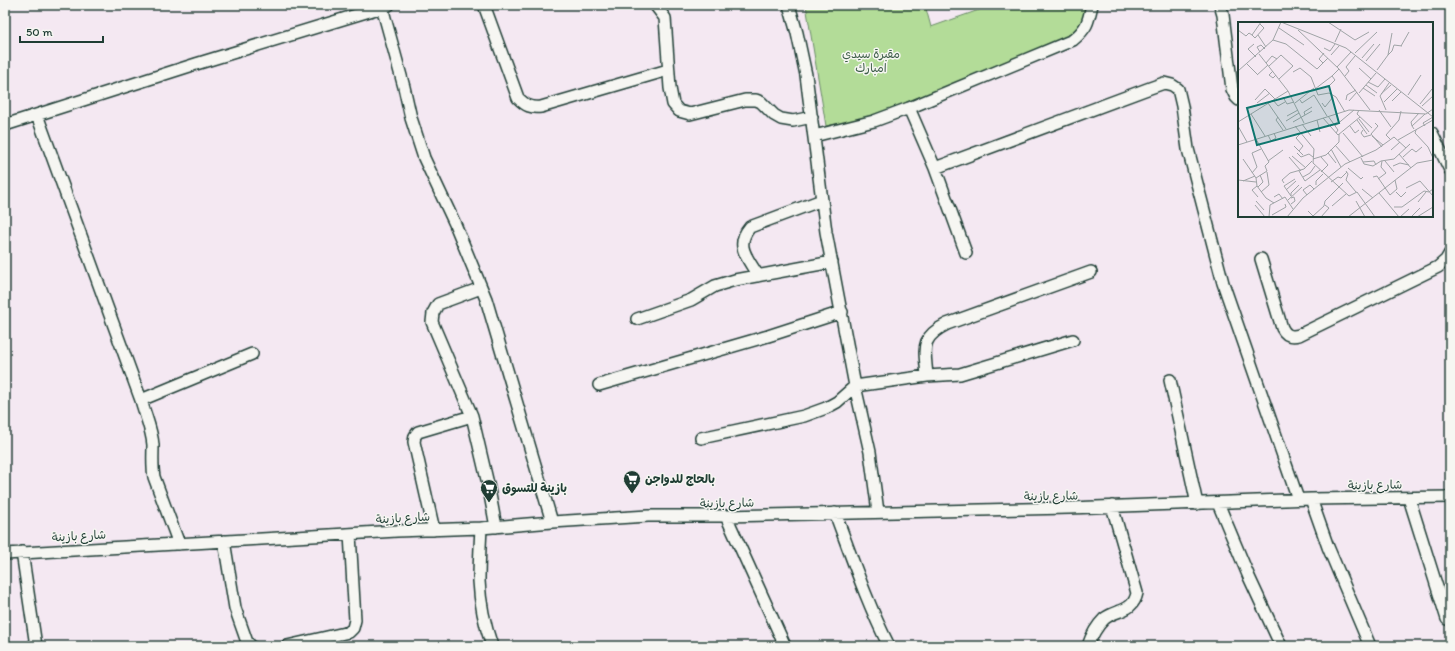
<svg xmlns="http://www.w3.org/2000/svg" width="1455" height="651" font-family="Itim,'Playpen Sans Arabic',sans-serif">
	<rect width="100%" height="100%" fill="#f4e8f2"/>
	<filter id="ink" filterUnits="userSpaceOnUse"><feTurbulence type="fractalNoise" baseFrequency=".025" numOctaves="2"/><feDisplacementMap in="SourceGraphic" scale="8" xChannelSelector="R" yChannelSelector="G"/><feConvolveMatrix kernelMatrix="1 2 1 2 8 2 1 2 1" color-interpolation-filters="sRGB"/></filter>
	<g filter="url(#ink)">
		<path fill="#b3dc98" stroke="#698c66" d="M806,5H925L931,27L993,5H1093L1081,32L1039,50L1011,59L999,68L982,76L860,120L826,126Z"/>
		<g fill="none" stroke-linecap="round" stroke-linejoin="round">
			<g stroke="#1f3d34" stroke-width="14">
				<path id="minor" d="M484,5L518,98C526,106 531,108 541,107L668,70
					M655,5L665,18L670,88L673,104L679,111L690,114L745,100H756L761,102L774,115L781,119L793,121L812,117
					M789,5L797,33L806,75L826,232L855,386L870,452L878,512
					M1220,5L1223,15L1232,89L1236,97L1239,100
					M382,7L404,87L411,118L424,158L455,224L486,299L552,522
					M909,108L935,168L1150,88L1164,83L1172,85L1178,89L1182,106L1188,149L1223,283L1298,499
					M37,115L141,400C145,415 152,430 153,445C153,456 152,466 154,477L179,544
					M5,125L196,64L389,5
					M1432,133L1450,170
					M814,136L874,121L909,108L1073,40C1087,28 1088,23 1092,5
					M935,168L966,253
					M1261,259L1282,328C1286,336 1291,337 1299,335L1438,267L1446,260L1450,253
					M758,276C748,258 734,246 750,227L822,200
					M481,288L438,304L433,313L432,322L472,416L488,484L496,527
					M637,319L691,300L715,286L735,280L832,262
					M927,376C925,349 919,338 947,324L1091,272
					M1170,380L1197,504
					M599,385L768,336L842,312
					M141,400L252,354
					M701,438L804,416L826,408L837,402L855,386L927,376L960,374L1073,340
					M1409,498L1447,619
					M1311,499L1328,547L1370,646
					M1218,503L1249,577L1281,646
					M835,513C852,558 867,603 889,646
					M726,516L785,646
					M481,528C480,546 479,564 479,581C480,603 485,626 492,646
					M434,530L414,442L415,436L418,432L472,416
					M224,541L235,608L247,642L251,646
					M22,552L36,646
					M5,554L397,531L481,528L552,522L648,516H726L1069,508L1311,499L1450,497
					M287,646L349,632L353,628L355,620L350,534
					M1088,646C1091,637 1097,626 1104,619C1116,609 1133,613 1137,593L1112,506"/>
			</g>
			<use href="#minor" stroke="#f6f6f2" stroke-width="11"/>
		</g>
	</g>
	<defs>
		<g id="supermarket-pin" transform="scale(0.9)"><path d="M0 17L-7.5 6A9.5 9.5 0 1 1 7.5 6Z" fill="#1f3d34" stroke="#f6f6f2"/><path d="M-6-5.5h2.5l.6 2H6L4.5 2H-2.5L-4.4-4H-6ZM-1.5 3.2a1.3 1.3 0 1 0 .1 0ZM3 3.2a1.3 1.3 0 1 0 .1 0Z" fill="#fff"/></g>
	</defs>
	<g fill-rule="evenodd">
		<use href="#supermarket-pin" x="632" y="479"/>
		<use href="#supermarket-pin" x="489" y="488"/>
	</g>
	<g text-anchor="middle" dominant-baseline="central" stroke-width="3" stroke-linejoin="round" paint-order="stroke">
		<g font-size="12" fill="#3d5d48" stroke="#f6f6f2">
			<text x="871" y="54">مقبرة سيدي<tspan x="871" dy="14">امبارك</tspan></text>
		</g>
		<g font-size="12" font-weight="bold" fill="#1f3d34" stroke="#f6f6f2" text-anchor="start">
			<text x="645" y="479">بالحاج للدواجن</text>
			<text x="502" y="488">بازينة للتسوق</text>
		</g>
		<g font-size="12" fill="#1f3d34" stroke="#f6f6f2">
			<text transform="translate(1375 485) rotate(-1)">شارع بازينة</text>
			<text transform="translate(1051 496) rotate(-1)">شارع بازينة</text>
			<text transform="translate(727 503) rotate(-1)">شارع بازينة</text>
			<text transform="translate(403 518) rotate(-3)">شارع بازينة</text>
			<text transform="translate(79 536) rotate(-3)">شارع بازينة</text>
		</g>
	</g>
	<g transform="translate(1238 22)">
		<rect width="195" height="195" fill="#f4e8f2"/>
		<path fill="none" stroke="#9fa4a6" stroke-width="1" d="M43,0L108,26L195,95M90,0L117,18L131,10M41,6L66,23M0,8L8,14L11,11L14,13L23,0M60,8L101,47L132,88M14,13L17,16L26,6L22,2M20,13L28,25M35,18L48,22L79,47L90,36M97,20L103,7M16,22L10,27L18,35M163,24L171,10M86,26L92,29L97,22M22,30L19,25L23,23L27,27M117,31L139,10M21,32L50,69L66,101M93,33L101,24M150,33L154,29L156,23L164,24M124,36L136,22M128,39L142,22M28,41L34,34L39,37M85,41L81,37L86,31M9,42L19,52M31,44L43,33L55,44L41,57M99,45L113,30M121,46L133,57M139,48L150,33L154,11M0,49L35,18L43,0M35,49L31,53L35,56L38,53M55,50L62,46L73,55L80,73L91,71L98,75L107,90M19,53L30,43M107,54L111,49L108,45L117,34M130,60L140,65L147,57M128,63L139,71M91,64L97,58L94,54L101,47M125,66L137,74M77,67L94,54M121,71L138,51M143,72L153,63M170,73L183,53M45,75L49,82L56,80M17,78L27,67L37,77M35,78L40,84L47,80M62,78L64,81L76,73L89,94M108,78L109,73L118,68M111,79L119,70M154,79L163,70M146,80L159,67M19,81L32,71M30,81L48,107M57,81L76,66M84,81L87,85L95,75M182,82L194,67M184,84L195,74M121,88L119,92L134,106M141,88L153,105M148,88L142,74L151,61M13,92L27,114M67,93L66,90L74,85M49,94L60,88M90,94L100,108L98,111M40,95L38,98L45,108M85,96L100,113L122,95M121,97L131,110M79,98L82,110M119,98L129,112M48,99L61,91M0,100L50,69M55,100L74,89M137,101L140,104L133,112L144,125M64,102L73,114M0,104L9,120M57,104L76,127L75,141L111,174L119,170L137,195M97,104L116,88M112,104L117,111L121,108M174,104L173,100L181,91M187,104L185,101L195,95M176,107L174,104L187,92M125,108L123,111L126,115L133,113M178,108L177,111L190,125L195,136M105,111L125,135M30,113L33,119L38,116L36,111M134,114L145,123M18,117L31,140L27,144L29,149L18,156L19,164L28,176L36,181M153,118L148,113L161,98L163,89M160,118L195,98M0,123L111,88L188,92L195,87M97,123L112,140M56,124L65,133M93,127L103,145M153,128L162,120M61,129L65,124L58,116L63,111M59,131L63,135L71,132L75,135M90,131L98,141M161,132L173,146M54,134L68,146M51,135L63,149M83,135L90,143L83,150M165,135L174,127L178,130L184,125M123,136L126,142L135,144L143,139L156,137L172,122M5,137L18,156M75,137L88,133L101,120V112M30,139L45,128M147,139L156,150M125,140L136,139L138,143M155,144L162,141L171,143M110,146L123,157L125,155M61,149L67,159L82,148M108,149L110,152L108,158L118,170M14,151L19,145L14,131L23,127M65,155L72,151L77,144M135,155L139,154L152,173L159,167L157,158M140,157L148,151L143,145L144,139M0,158L18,160M5,159L17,154M93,160L100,155L103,156L109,150M46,161L44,158L52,151L66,147L74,139M78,163V159L85,152M19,164L14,168L20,175M20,165L25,160L22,153M168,166L182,159L195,174M124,167L135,176M48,168L58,159M23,170L31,163L29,150M158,170L163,175L168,170M141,171L161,195M69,173L65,168L72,163L76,167M53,174L46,164L57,157M53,174V171L61,163M36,175L41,172L45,177M50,178L64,165M18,179L26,188M118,179L127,195M180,180L188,170M53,182L57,179L56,175L53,176M17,183L27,195M94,184L108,172M156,185H164L186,169L191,170L195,167M70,189L75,194L86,184L87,179L105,161M34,193L48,185L47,182M31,195L32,183L47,175L55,187M49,195L65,176L107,142L138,128L156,115L168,126M83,195L91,186L87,183M110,195L179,141L195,138M162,195L171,187M173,195L182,186M179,195L195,185"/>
		<path fill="#0f766e" fill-opacity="0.15" stroke="#0f766e" stroke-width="2" d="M91,64L101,101L19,123L9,86Z"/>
		<rect width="195" height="195" fill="none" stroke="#1f3d34" stroke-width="2"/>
	</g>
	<rect width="1455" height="651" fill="none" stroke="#f6f6f2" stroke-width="20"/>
	<rect x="10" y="10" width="1435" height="631" fill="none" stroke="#1f3d34" stroke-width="1.5" filter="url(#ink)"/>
	<path d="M20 36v6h83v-6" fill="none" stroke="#1f3d34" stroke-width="2"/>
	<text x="26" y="36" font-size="12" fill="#1f3d34" stroke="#f6f6f2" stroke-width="3" paint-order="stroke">50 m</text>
</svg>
